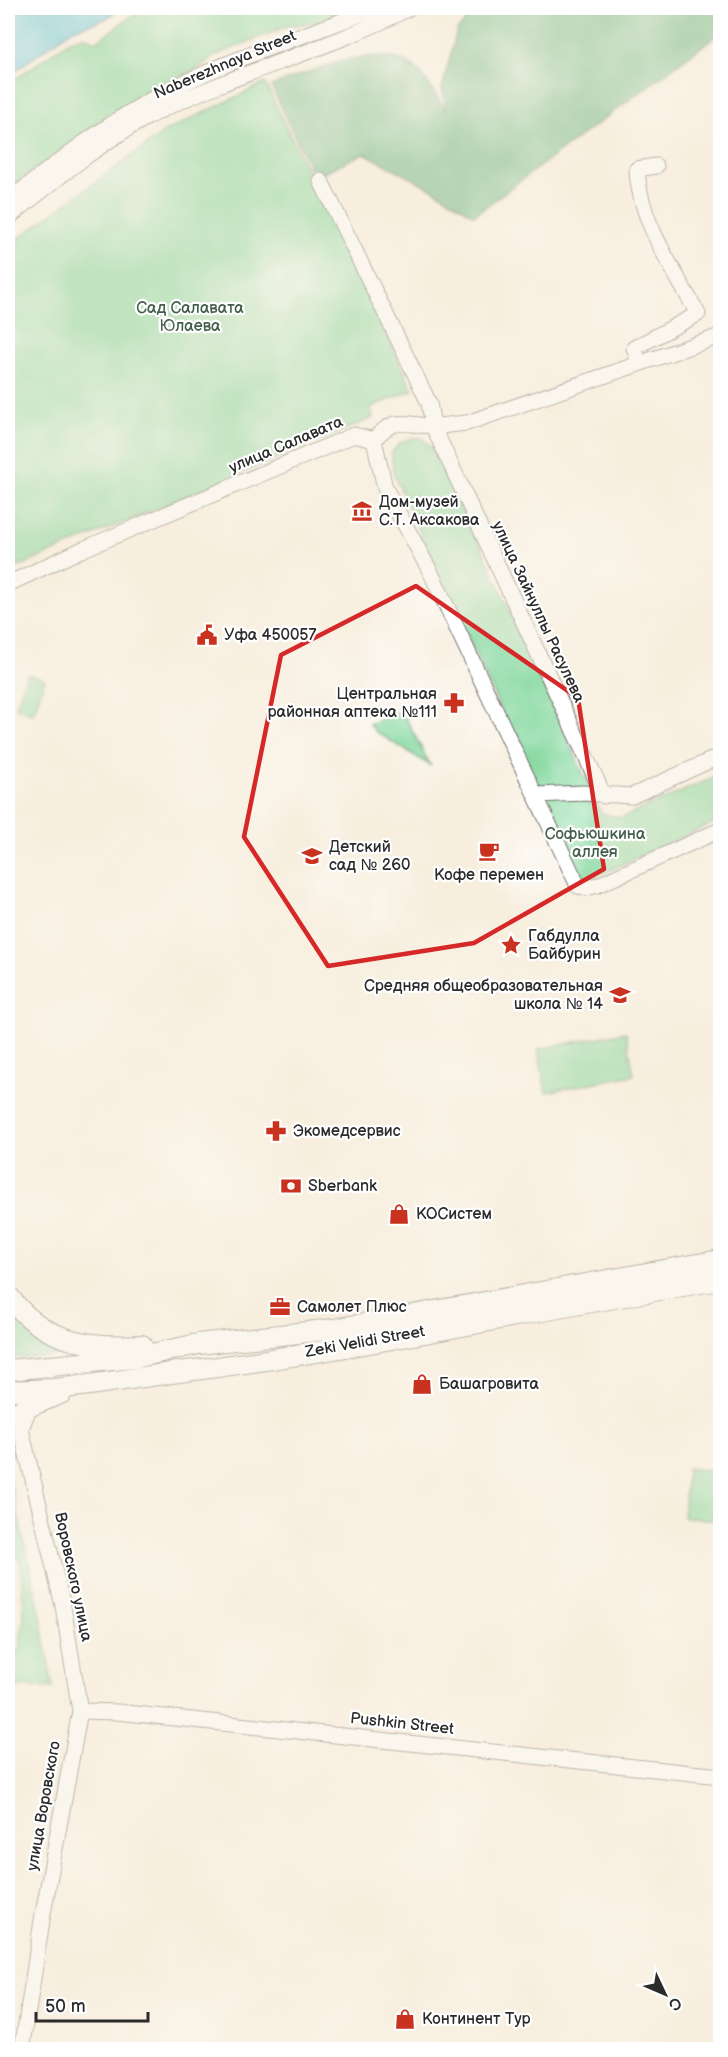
<svg xmlns="http://www.w3.org/2000/svg" width="728" height="2057" font-family="'Balsamiq Sans',sans-serif">
	<rect width="100%" height="100%" fill="#fff"/>
	<filter id="ink" filterUnits="userSpaceOnUse"><feTurbulence type="fractalNoise" baseFrequency=".0167" numOctaves="2"/><feDisplacementMap in="SourceGraphic" scale="12" xChannelSelector="R" yChannelSelector="G"/><feConvolveMatrix kernelMatrix="1 2 1 2 8 2 1 2 1" color-interpolation-filters="sRGB"/></filter>
	<filter id="wash" filterUnits="userSpaceOnUse"><feTurbulence type="fractalNoise" baseFrequency=".008" numOctaves="4" result="noise"/><feDisplacementMap in="SourceGraphic" scale="24" xChannelSelector="R" yChannelSelector="G"/><feGaussianBlur stdDeviation="1.35" result="paint"/><feColorMatrix in="noise" values="0 0 0 0 0 0 0 0 0 0 0 0 0 0 0 0 0 1.4 0 .05"/><feComposite in="paint" operator="in"/></filter>
	<g filter="url(#wash)">
		<rect width="100%" height="100%" fill="#f7eede"/>
		<path fill="#7fd69a" stroke="#558062" stroke-width="1.5" d="M143,8H356L323,21L285,27L216,55L195,70L145,93L99,122L8,190V84L71,40L82,36L97,41Z
			M265,83L413,390L371,407L373,418L8,571V246L166,131Z
			M412,438H422L442,459L601,813L621,818L720,775V820L580,884L393,473L392,452L400,443Z
			M27,674L45,679L33,714L16,708Z
			M399,712L404,715L430,765L376,732L369,724Z
			M626,1032L634,1075L546,1092L538,1049Z
			M8,1309L37,1336L63,1349L62,1352L53,1356L8,1358Z
			M13,1424L19,1453L8,1456V1429Z
			M687,1468L720,1472L715,1520L683,1517Z
			M8,1472L40,1611L53,1688L19,1686L8,1701V1671L19,1648L24,1616L20,1559H8Z"/>
		<path fill="#67b782" stroke="#497156" stroke-width="1.5" d="M479,8H720V33L474,215L438,192L364,153L314,177L271,86C310,73 359,47 401,60C420,65 436,95 446,111L442,88L457,30Z"/>
		<path fill="#5fc6db" stroke="#457883" stroke-width="1.5" d="M8,8H122L105,19L73,29L8,76Z"/>
	</g>
	<g filter="url(#ink)">
		<g fill="none" stroke-linecap="round" stroke-linejoin="round">
			<g stroke="#726f6a" stroke-width="17">
				<path id="minor" d="M321,181L429,403L433,426L604,796
					M8,201C53,166 99,129 149,101C219,61 302,38 376,8
					M8,218C55,180 106,137 161,110C241,71 331,49 409,8
					M639,362L634,348L698,314C674,270 639,221 637,169L656,166
					M374,440L385,488L431,573L578,886L586,888L598,885L720,830
					M8,584L81,550L354,435L374,440C395,414 406,426 434,426C445,426 456,424 467,423L720,336
					M537,795L583,793L632,796L720,756
					M80,1711L117,1712L720,1776
					M22,2050L43,1914L80,1711L63,1606L21,1429L27,1413L34,1404"/>
			</g>
			<g stroke="#726f6a" stroke-width="22">
				<path id="major" d="M8,1295C42,1342 88,1348 142,1345
					M8,1370L134,1358L198,1344L334,1329L720,1260
					M8,1390C66,1392 122,1379 179,1372C360,1350 540,1308 720,1280
					M8,1421L21,1410L62,1393"/>
			</g>
			<use href="#minor" stroke="#fff" stroke-width="15"/>
			<use href="#major" stroke="#fff" stroke-width="20"/>
		</g>
	</g>
	<path d="M0 0H728V2057H0ZM416,586L578,698L604,869L474,943L328,966L244,837L281,655Z" fill="#f7eede" fill-opacity=".55" fill-rule="evenodd"/>
	<path fill="none" stroke="#d62828" stroke-width="4.5" stroke-linejoin="round" d="M416,586L578,698L604,869L474,943L328,966L244,837L281,655Z"/>
	<defs>
		<g id="museum-bare" transform="scale(1.62)"><path d="M0-6L6-3V-2H-6V-3ZM-5-1h2V3h-2ZM-1-1h2V3h-2ZM3-1h2V3H3ZM-6 4H6V6H-6Z" fill="#c8321e" stroke="#fff" stroke-width="2.5" paint-order="stroke"/></g>
		<g id="civic-bare" transform="scale(1.62)"><path d="M-.6-6.5H3V-4.5H.6V-3L4-1V1h2V6H-6V1h2V-1L-.6-3ZM-1.2 2.5V6h2.4V2.5Z" fill="#c8321e" stroke="#fff" stroke-width="2.5" paint-order="stroke"/></g>
		<g id="pharmacy-bare" transform="scale(1.62)"><path d="M-2-6h4v4h4v4h-4v4h-4v-4h-4v-4h4Z" fill="#c8321e" stroke="#fff" stroke-width="2.5" paint-order="stroke"/></g>
		<g id="cafe-bare" transform="scale(1.62)"><path d="M-5.5-4.5H6V0H3Q3 3.5 0 3.5H-2.5Q-5.5 3.5-5.5 0ZM3-3.2v2h1.7v-2ZM-6 4.5H4V6H-6Z" fill="#c8321e" stroke="#fff" stroke-width="2.5" paint-order="stroke"/></g>
		<g id="school-bare" transform="scale(1.62)"><path d="M0-5L7-2L0 1L-7-2ZM-4 1L0 2.5L4 1V4Q0 6-4 4Z" fill="#c8321e" stroke="#fff" stroke-width="2.5" paint-order="stroke"/></g>
		<g id="sight-bare" transform="scale(1.62)"><path d="M0-6L1.8-2.2L6-1.7L2.9 1.2L3.7 5.4L0 3.3L-3.7 5.4L-2.9 1.2L-6-1.7L-1.8-2.2Z" fill="#c8321e" stroke="#fff" stroke-width="2.5" paint-order="stroke"/></g>
		<g id="bank-bare" transform="scale(1.62)"><path d="M-6-4H6V4H-6ZM0-2.3a2.3 2.3 0 1 0 0 4.6a2.3 2.3 0 1 0 0-4.6Z" fill="#c8321e" stroke="#fff" stroke-width="2.5" paint-order="stroke"/></g>
		<g id="shop-bare" transform="scale(1.62)"><path d="M-5-2.5h2.3a2.7 3.5 0 0 1 5.4 0H5L5.5 6h-11ZM-1.5-2.5h3a1.5 2.3 0 0 0-3 0Z" fill="#c8321e" stroke="#fff" stroke-width="2.5" paint-order="stroke"/></g>
		<g id="office-bare" transform="scale(1.62)"><path d="M-6-3h4V-5.5h4V-3h4V5H-6ZM-1-4.5V-3h2v-1.5ZM-6 0V1H6V0Z" fill="#c8321e" stroke="#fff" stroke-width="2.5" paint-order="stroke"/></g>
	</defs>
	<g fill-rule="evenodd">
		<use href="#museum-bare" x="362" y="511"/>
		<use href="#civic-bare" x="207" y="635"/>
		<use href="#pharmacy-bare" x="454" y="703"/>
		<use href="#cafe-bare" x="489" y="851"/>
		<use href="#school-bare" x="312" y="856"/>
		<use href="#sight-bare" x="511" y="945"/>
		<use href="#school-bare" x="620" y="995"/>
		<use href="#pharmacy-bare" x="276" y="1131"/>
		<use href="#bank-bare" x="291" y="1186"/>
		<use href="#shop-bare" x="399" y="1214"/>
		<use href="#office-bare" x="280" y="1307"/>
		<use href="#shop-bare" x="422" y="1384"/>
		<use href="#shop-bare" x="405" y="2019"/>
	</g>
	<g text-anchor="middle" dominant-baseline="central" stroke-width="4.5" stroke-linejoin="round" paint-order="stroke">
		<g font-size="16" fill="#2b2b2b" stroke="#fff">
			<text transform="translate(225 65) rotate(-23)">Naberezhnaya Street</text>
			<text transform="translate(286 445) rotate(-23)">улица Салавата</text>
			<text transform="translate(538 612) rotate(65)">улица Зайнуллы Расулева</text>
			<text transform="translate(365 1342) rotate(-10)">Zeki Velidi Street</text>
			<text transform="translate(73 1577) rotate(78)">Воровского улица</text>
			<text transform="translate(402 1724) rotate(6)">Pushkin Street</text>
			<text transform="translate(44 1806) rotate(-80)">улица Воровского</text>
		</g>
		<g font-size="16" fill="#445e4c" stroke="#fff">
			<text x="190" y="308">Сад Салавата<tspan x="190" dy="18">Юлаева</tspan></text>
			<text x="595" y="834">Софьюшкина<tspan x="595" dy="18">аллея</tspan></text>
		</g>
		<g font-size="16" fill="#2b2b2b" stroke="#fff" text-anchor="start">
			<text x="379" y="502">Дом-музей<tspan x="379" dy="18">С.Т. Аксакова</tspan></text>
			<text x="224" y="635">Уфа 450057</text>
			<text x="437" y="694" text-anchor="end">Центральная<tspan x="437" dy="18">районная аптека №111</tspan></text>
			<text x="329" y="847">Детский<tspan x="329" dy="18">сад № 260</tspan></text>
			<text x="489" y="875" text-anchor="middle">Кофе перемен</text>
			<text x="528" y="936">Габдулла<tspan x="528" dy="18">Байбурин</tspan></text>
			<text x="603" y="986" text-anchor="end">Средняя общеобразовательная<tspan x="603" dy="18">школа № 14</tspan></text>
			<text x="293" y="1131">Экомедсервис</text>
			<text x="308" y="1186">Sberbank</text>
			<text x="416" y="1214">КОСистем</text>
			<text x="297" y="1307">Самолет Плюс</text>
			<text x="439" y="1384">Башагровита</text>
			<text x="422" y="2019">Континент Тур</text>
		</g>
	</g>
	<rect width="728" height="2057" fill="none" stroke="#fff" stroke-width="30"/>
	<g transform="translate(665 1994) rotate(134)" stroke="#ffffff" stroke-width="4.5" paint-order="stroke">
	<path d="M0-4.5L10 22L0 15L-10 22Z" fill="#2b2b2b"/>
	<text y="-9" font-size="16" font-weight="bold" text-anchor="middle" fill="#2b2b2b">С</text>
	</g>
	<path d="M36 2012v9h112v-9" fill="none" stroke="#2b2b2b" stroke-width="3"/>
	<text x="45" y="2012" font-size="18" fill="#2b2b2b" stroke="#ffffff" stroke-width="4.5" paint-order="stroke">50 m</text>
</svg>
